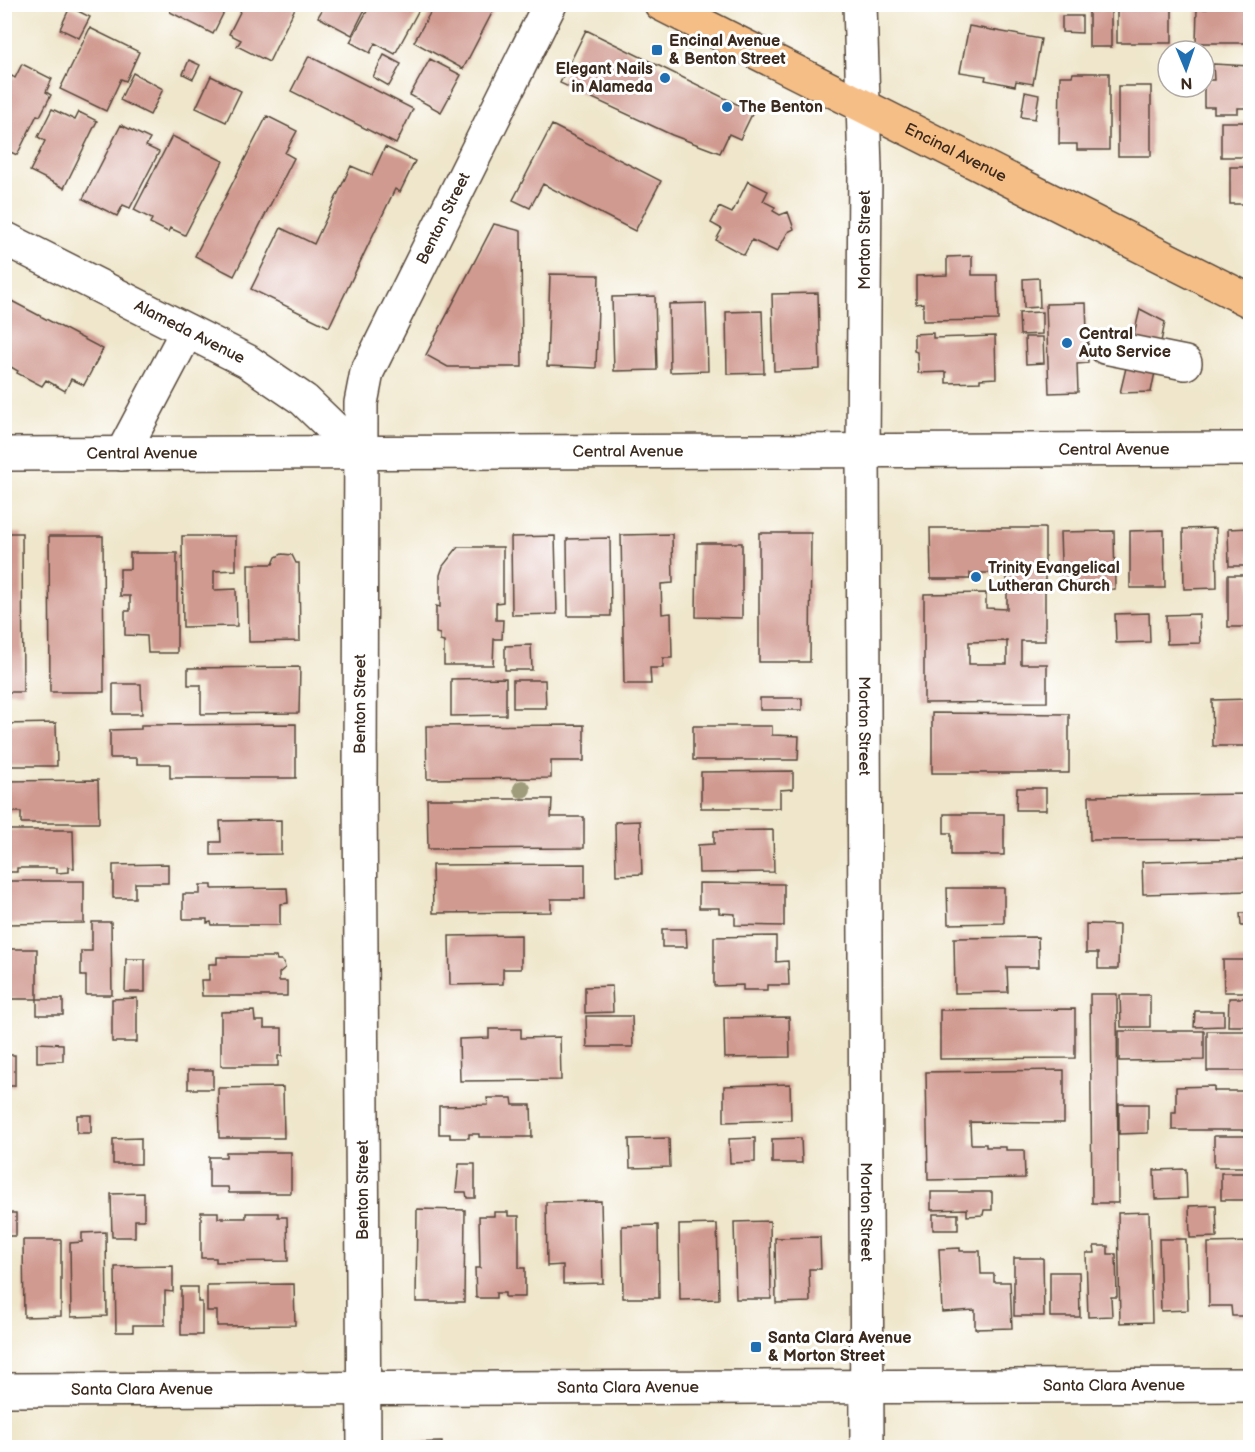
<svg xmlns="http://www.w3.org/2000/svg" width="1255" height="1452" font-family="'Balsamiq Sans',sans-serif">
	<rect width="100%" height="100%" fill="#fff"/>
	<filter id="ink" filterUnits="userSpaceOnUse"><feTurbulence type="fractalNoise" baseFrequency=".0167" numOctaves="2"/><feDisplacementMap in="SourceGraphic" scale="12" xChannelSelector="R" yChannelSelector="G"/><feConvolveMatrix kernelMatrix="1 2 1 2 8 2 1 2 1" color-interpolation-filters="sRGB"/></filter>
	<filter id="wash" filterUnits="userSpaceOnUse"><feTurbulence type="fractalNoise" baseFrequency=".008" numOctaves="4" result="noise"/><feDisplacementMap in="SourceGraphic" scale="24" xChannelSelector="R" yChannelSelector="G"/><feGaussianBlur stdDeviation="1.35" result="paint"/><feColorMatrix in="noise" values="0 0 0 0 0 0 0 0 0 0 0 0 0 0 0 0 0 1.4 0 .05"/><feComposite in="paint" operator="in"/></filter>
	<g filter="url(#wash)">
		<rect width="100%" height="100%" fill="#efe6cb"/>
		<g id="blocks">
			<path fill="#d09a90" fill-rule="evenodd" d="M174,4H228L213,34L170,12Z
				M244,4H297L269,62L237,46L241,40L229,34Z
				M312,4H362L366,7L352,35L318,17L322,10Z
				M371,4H422L395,54L375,43L370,53L350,42Z
				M435,4H481L493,11L463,69L414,42Z
				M1207,4H1250V43H1196L1197,9H1207Z
				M70,7L90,17L79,38L60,29Z
				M1111,9V47H1089V10Z
				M1117,9H1172V43H1117Z
				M1062,16H1082V33L1062,32Z
				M969,26L1041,39L1033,84L1016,81L1015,86L985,80L986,76L960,72Z
				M90,28L139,52L126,81L121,79L106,111L60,89Z
				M586,30L753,112L740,139L729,134L720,153L672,135L560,83Z
				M384,55L401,64L389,86L373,77Z
				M309,56L413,109L396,144L291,91Z
				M430,59L461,75L441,112L410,95Z
				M189,60L200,65L193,79L183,74Z
				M22,64L52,79L46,92L51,95L40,116L37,115L17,155L4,149V91L12,76L15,78Z
				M1213,64L1250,66V108H1238V113H1214V107H1204V80H1214Z
				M133,73L163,89L150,115L120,100Z
				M1073,73H1109V150H1077V144H1059L1060,76H1072Z
				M211,76L241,91L226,122L196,108Z
				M1118,86H1151V156H1118Z
				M1025,92L1039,95L1035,119L1021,117Z
				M52,109L75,120L79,112L97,121L64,188L30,171L45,141L38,137Z
				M267,116L297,131L285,153L294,158L234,276L195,256Z
				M1221,122H1250V157H1221Z
				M121,125L150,139L146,146L159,152L130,208L123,205L117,216L83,199Z
				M552,125L661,181L635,231L543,184L530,208L513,200Z
				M172,136L223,161L185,235L170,228L168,232L150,223L152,219L134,210Z
				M385,147L415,161L400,192L395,189L329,327L251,289L281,228L314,244L351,166L372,175Z
				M1230,167H1250V204H1230Z
				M748,181L768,191L763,201L775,207L773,211L780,215L788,212L794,229L788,232L777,252L752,240L744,255L716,240L722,229L711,223L719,207L732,213Z
				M494,224L521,231L522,367H448L426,355Z
				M972,256V275H997L998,320L923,321V303L916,304V276L947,275V257Z
				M550,274L599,275L596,368L547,366Z
				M1039,278L1040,307L1024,308L1023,279Z
				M818,293L820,369L774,371L772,294Z
				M655,296L657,370L614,371L612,297Z
				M4,297L103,349L84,385L71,379L65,391L46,380L42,386L17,373L18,371L4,363Z
				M706,303L708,371L670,372L669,304Z
				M1086,303L1088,363L1077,364L1078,392L1049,393L1046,304Z
				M1140,309L1165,322L1151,392L1120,393Z
				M762,311L764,373L727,374L726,312Z
				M1042,312V334L1020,335L1019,313Z
				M933,333V338L995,336L996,378L980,379V382L946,383V372L918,373L917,352L914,351V334Z
				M1025,337H1043L1044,363L1026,364Z
				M930,528H1045V641H1021V664H1047V702L924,703V594L986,593V608L1007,609V573H970V579H931ZM1007,641V664H969V642Z
				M1216,528L1217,588L1184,589L1183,529Z
				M1250,528V566H1229L1228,529Z
				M1164,530L1165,588H1130V531Z
				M1114,531L1115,589L1062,590L1060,532Z
				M4,533H22L23,692H4Z
				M759,533H811L810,662H759Z
				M672,534L673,583L661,584L662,614L671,613L672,658H663V668H650L651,684H624L621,535Z
				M49,536H103L104,692H50Z
				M182,536H236V570L214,571V590L236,589L237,626L183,627Z
				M555,536L557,614L512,615L511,537Z
				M610,538L611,616H568L567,539Z
				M697,543H742V618L696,617Z
				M458,547H503V602L496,603V620H503L502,639H494L493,665H444V642L440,641V634L436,633V606L440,607V575L443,566Z
				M130,553H177V653H148L147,636L125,635V611H130V596H120V569H130Z
				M282,554L292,555L296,563H299L300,641L249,642L248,564H273L276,557Z
				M1228,575H1250V627H1228Z
				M1149,613L1150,642L1116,643L1115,614Z
				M1199,614L1200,643L1167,644L1166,615Z
				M531,645L532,670H505V646Z
				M1247,648H1250V677H1248Z
				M300,667L299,713L201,714V685H188V668Z
				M506,678V715L451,716V679Z
				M513,680H545L546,708H513Z
				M113,684H141L142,714H113Z
				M760,698H802V710H760Z
				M1250,699V746H1213L1212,700Z
				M932,713L1069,714V773H932Z
				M56,723L57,766H4V724Z
				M296,724V778H170V764H137V758H110V730L141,729V725Z
				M584,725V761H551V778L427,779L426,726Z
				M693,726H772V735L799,736L798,760H693Z
				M793,771V789L780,790V808H701V772Z
				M98,780L99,823H21V812H4V781Z
				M1017,788H1046V810H1016Z
				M1250,794V839L1090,840L1089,796Z
				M427,799H552L551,817H584V848L428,849Z
				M944,814H1004V855H951V833H944Z
				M281,820V854L211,855V842H221L220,821Z
				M640,821L642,874L616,875L615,822Z
				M5,830H73L74,868L69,867V872L57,873V868H17V872H4Z
				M773,830L774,872L699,873L698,845L714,844V831Z
				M1250,859V891L1143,894L1142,862Z
				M168,864V883H135V898H113V865Z
				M585,864V899H551V912L433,913L432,865Z
				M4,881H84V923L4,924Z
				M699,883L784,884V926L735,925V914L719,913V908H699Z
				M200,885H212V889L287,888L288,903L280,904V925H212L211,922L207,923V919H183V894H200Z
				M947,888H1004V923L948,924Z
				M1240,913H1250V935H1249L1248,926H1241Z
				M92,922H111L112,995H86V976H81V951H92Z
				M1086,924L1119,925L1118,969H1098V953H1086Z
				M662,929H686L687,947H662Z
				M521,935V969H503V984L450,985L449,936Z
				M776,936V962L788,961L789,985H767V990H743V985L714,986V937Z
				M1038,937L1039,967H1007L1008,992L955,993L954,938Z
				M4,949H37V999H5Z
				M217,957H276L277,960H281L284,963L285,968L279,973V981H287V996H202L201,980H209V964H217Z
				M126,959H145V992H125Z
				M1223,960H1250V992H1224Z
				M612,986L613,1012L585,1013V987Z
				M1090,994H1117L1118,1203H1092Z
				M1120,995H1150V1027H1121Z
				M137,998V1042H112V999Z
				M1229,998H1250V1026H1228Z
				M37,999H63V1015H37Z
				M1075,1009V1058L940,1059V1010Z
				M254,1011L255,1021H264V1028H282V1056H278V1066H221V1012Z
				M1195,1011H1224V1026L1194,1027Z
				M586,1016H632L633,1047H587Z
				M789,1017L790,1057L725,1058L724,1018Z
				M489,1029H521V1038L560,1037L561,1080L460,1081L459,1039L489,1038Z
				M1119,1031H1204V1060L1119,1061Z
				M1207,1031H1250V1071H1207Z
				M37,1043L63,1044V1061L37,1062Z
				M4,1055H15V1086H4Z
				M188,1070H213V1089H188Z
				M1064,1070V1123L970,1122L971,1144H986V1147H1006V1150H1024L1025,1178L928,1180L926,1072Z
				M790,1084L791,1120L724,1122V1086Z
				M1214,1086V1091H1246V1087H1250V1130H1172V1112H1176V1087Z
				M283,1087L284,1138H219L218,1088Z
				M487,1098H512L513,1105H531L532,1137H479V1134H469V1138H450V1134H439V1106L488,1105Z
				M1119,1104H1148V1133L1119,1134Z
				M77,1115H91V1133H77Z
				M1214,1136H1250V1167H1214Z
				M141,1138V1164H113V1139Z
				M669,1138L670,1167L630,1168L629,1139Z
				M755,1138V1162L730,1163L729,1139Z
				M801,1138L802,1163H772V1139Z
				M226,1152H291V1193H229L228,1187H209V1157H226Z
				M459,1164H475V1198H467L466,1192H456Z
				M1186,1169L1187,1198L1155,1199L1154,1170Z
				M1221,1173H1250V1200H1221Z
				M931,1192H992V1210H984L983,1215L967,1216V1209L931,1210Z
				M144,1193V1220H135V1237H112L111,1194Z
				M601,1201L603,1283L563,1284V1265L547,1266L546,1202Z
				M1216,1205L1217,1237L1190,1238L1189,1206Z
				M417,1209L465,1210L464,1302H416Z
				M201,1212H218V1218H246V1213H278V1217H287L288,1261L216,1262V1258H201Z
				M494,1212H508V1216H519V1268H525V1297H505V1293H496V1298H476L475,1268H480L479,1216H494Z
				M1149,1212L1152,1322L1120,1323L1118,1213Z
				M4,1213H16V1236H4Z
				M933,1214H958V1230H933Z
				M770,1221L771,1299H736L734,1222Z
				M717,1224L719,1299L680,1300L679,1225Z
				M658,1225L659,1298H623L622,1226Z
				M106,1232L107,1316L71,1317L70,1243L82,1242V1233Z
				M820,1237L821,1269H809L810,1302L776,1303L775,1238Z
				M1159,1239H1186L1188,1310L1161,1311Z
				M23,1240H61V1316L24,1317Z
				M1250,1242V1316H1232L1231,1306H1209L1208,1243Z
				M1094,1246H1108V1254H1116L1117,1297H1111L1112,1316L1088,1317L1086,1253H1095Z
				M960,1248V1251H980L981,1274H994V1282H1010L1012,1328L975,1329V1310L942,1312L939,1249Z
				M1014,1258H1043L1044,1316H1014Z
				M173,1266V1292L165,1291V1325H133V1332H116L115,1267Z
				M1050,1272H1079L1080,1317H1050Z
				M294,1284L295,1325L217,1326V1311H207V1285Z
				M181,1287H198V1302H202V1335H181Z
				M442,1442V1448H405V1443Z"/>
		</g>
	</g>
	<g filter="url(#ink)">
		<use href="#blocks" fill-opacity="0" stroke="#564638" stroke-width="1.5"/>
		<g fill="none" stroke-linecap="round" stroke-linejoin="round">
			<g stroke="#564638" stroke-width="36">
				<g id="minor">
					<path id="s1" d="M860,4L865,169L863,451L867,1448"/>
					<path id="s2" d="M4,238L247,361L304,400L359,453"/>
					<path d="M1105,347L1185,363"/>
					<path id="s3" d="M4,454L1250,449"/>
					<path d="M122,454L187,331"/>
					<path id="s4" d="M4,1390L1250,1385"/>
					<path id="s5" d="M364,1448L360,791L361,403L367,372L550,4"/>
				</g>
			</g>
			<g stroke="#564638" stroke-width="36">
				<g id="major">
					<path id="s6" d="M661,4L1250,301"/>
				</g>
			</g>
			<use href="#minor" stroke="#fff" stroke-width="33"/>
			<use href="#major" stroke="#f6be87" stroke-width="33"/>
		</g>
		<circle fill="#9f9c7b" cx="522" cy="789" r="9"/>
	</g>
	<g fill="#1f6fb2" stroke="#fff" stroke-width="2">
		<rect x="651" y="44" width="12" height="12" rx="3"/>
		<circle cx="665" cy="78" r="6"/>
		<circle cx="727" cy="107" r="6"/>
		<circle cx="1067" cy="343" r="6"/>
		<circle cx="976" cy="577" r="6"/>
		<rect x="750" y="1341" width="12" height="12" rx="3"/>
	</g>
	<g text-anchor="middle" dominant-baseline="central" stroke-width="6" stroke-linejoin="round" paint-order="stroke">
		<g font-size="16" font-weight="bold" fill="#3b2a1e" stroke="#fff" text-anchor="start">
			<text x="669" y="41">Encinal Avenue<tspan x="669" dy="18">&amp; Benton Street</tspan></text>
			<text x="653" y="69" text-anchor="end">Elegant Nails<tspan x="653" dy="18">in Alameda</tspan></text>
			<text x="739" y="107">The Benton</text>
			<text x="1079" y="334">Central<tspan x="1079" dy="18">Auto Service</tspan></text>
			<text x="988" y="568">Trinity Evangelical<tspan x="988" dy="18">Lutheran Church</tspan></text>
			<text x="768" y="1338">Santa Clara Avenue<tspan x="768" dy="18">&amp; Morton Street</tspan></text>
		</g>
		<g font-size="16" fill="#3b2a1e" stroke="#fff">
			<text stroke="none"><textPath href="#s6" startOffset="330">Encinal Avenue</textPath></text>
			<text stroke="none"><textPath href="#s5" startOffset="1248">Benton Street</textPath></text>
			<text transform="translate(865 240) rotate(-90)">Morton Street</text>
			<text stroke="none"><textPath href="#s2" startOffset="208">Alameda Avenue</textPath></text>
			<text stroke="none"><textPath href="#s3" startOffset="1110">Central Avenue</textPath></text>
			<text stroke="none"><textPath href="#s3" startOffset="624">Central Avenue</textPath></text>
			<text stroke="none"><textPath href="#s3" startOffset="138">Central Avenue</textPath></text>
			<text stroke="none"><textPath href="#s5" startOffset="744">Benton Street</textPath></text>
			<text stroke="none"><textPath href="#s1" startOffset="722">Morton Street</textPath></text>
			<text transform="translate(363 1190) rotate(-90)">Benton Street</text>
			<text stroke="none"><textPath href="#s1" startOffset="1208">Morton Street</textPath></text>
			<text stroke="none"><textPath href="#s4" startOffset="1110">Santa Clara Avenue</textPath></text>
			<text stroke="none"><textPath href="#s4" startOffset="624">Santa Clara Avenue</textPath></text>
			<text stroke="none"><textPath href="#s4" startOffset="138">Santa Clara Avenue</textPath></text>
		</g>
	</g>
	<rect width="1255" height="1452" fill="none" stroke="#fff" stroke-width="24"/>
	<g transform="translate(1186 69) rotate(178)"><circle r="28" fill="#ffffff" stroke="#b1aaa5" stroke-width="1.5"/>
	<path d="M0-4.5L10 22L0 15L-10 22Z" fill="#1f6fb2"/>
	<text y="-9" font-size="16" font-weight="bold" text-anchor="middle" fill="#3b2a1e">N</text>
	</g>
</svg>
